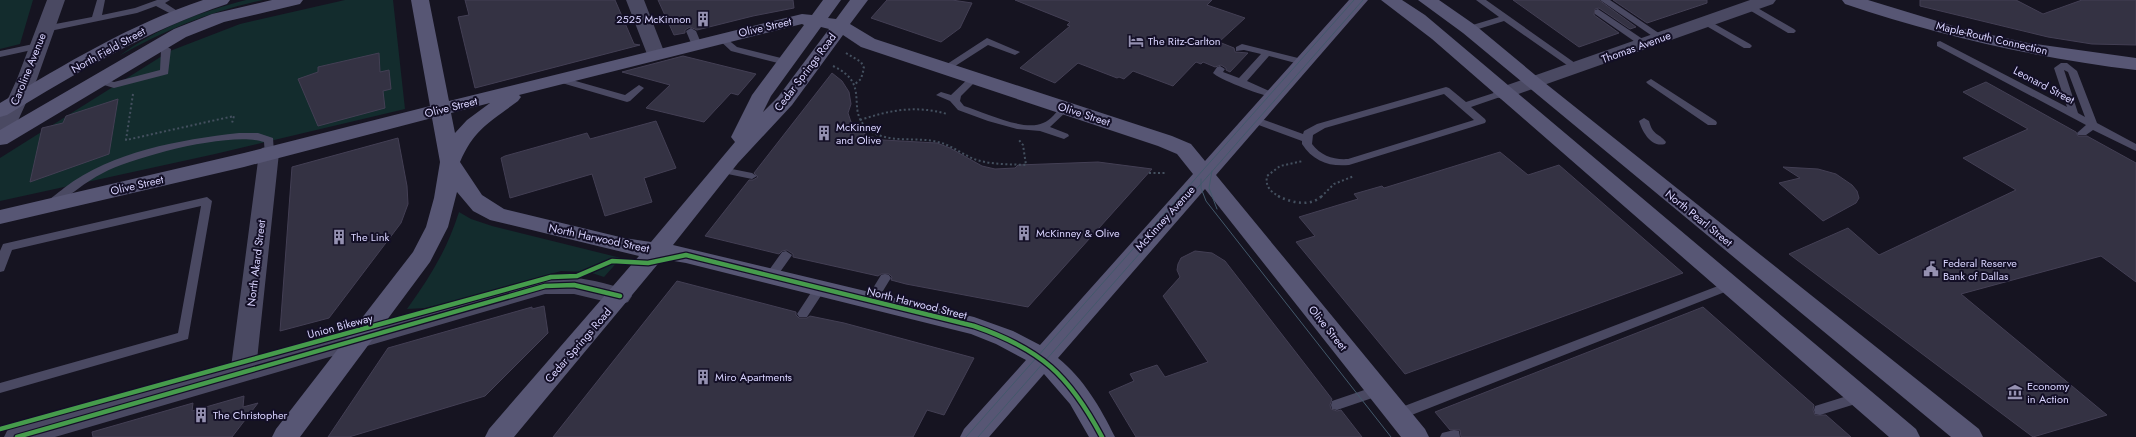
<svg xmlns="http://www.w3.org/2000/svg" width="2136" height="437" font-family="Jost,sans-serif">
	<rect width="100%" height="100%" fill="#161421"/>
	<path fill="#132c2d" d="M0,0H33L20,44L0,49Z
		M246,0H263C211,11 165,30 119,56C157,28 200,12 246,0Z
		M345,0H393L405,109L215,154L0,201V158L170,51L240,24Z
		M459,212L471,219L492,226L621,258L604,277L589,272L561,271L454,301L425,308L407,309C430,277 447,250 459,212Z"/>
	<path fill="#343243" stroke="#433f54" d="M465,0H615L634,44L640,45L475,88L458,17L469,15Z
		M658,0H793L794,8L753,16L697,30L690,27L685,30V33L674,35Z
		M887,0H952L972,3L960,28L941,42L871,18Z
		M1015,0H1212L1207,5L1245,18L1219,42L1234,48L1235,52L1248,53L1230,72L1226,70V68L1221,65L1215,67L1203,62L1201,64L1196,62L1173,86L1133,71L1124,79L1119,77L1117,78L1078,63L1055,83L1020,68L1070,26L1067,25L1070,22Z
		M1513,0H1599L1636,27L1630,29L1599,8L1595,9L1594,15L1619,33L1579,47Z
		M1613,0H1707V3L1647,23Z
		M1920,0H2016L2043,14L2082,0H2136V45L2092,44L2048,37L1920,6Z
		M379,53L380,72L389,70L391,89L383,91L385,108L318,126L298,79L318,72V67Z
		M683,56L756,74L738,95L731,93L704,122L646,108L670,85L622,72Z
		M832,73L842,81L849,92L851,104L848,113L851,122L858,130L869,136L883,140L937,143L950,148L982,166L995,169L1015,168L1018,165L1098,162L1152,169L1028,307L906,284L891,280L892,277L889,274H881L878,276L793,257V254L787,250L782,251L779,254L705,236L749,180H753L758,177L754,173Z
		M1986,82L2076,132L2078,136H2087L2136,163V282L2101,256L1961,294L2107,415L2033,437L1789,254L1848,228L1879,255L2016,190L1963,158L2028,129L1963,92Z
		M118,99L109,154L30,182L42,128L63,123L66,116Z
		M656,121L676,168L644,178L652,202L605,216L592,174L510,198L501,158L505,156L587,133L590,139Z
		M398,138L407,186L408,204L401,223L329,318L280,331L292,167Z
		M1500,152L1528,175L1559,165L1683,273L1405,374L1296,242L1315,236L1299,217L1358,199L1354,194L1382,186L1384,188Z
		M1783,167L1818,169L1836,174L1852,185L1857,191L1859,198L1856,203L1823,221L1779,183L1800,178Z
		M1195,251L1212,253L1225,261L1332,399L1330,405L1331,409L1337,411L1341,410L1362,437H1136L1109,392L1134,381L1130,374L1157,365L1165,377L1208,362L1163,296L1180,277L1177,270L1178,264L1181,258Z
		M677,281L796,312V315L799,318H807L810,316L844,323L974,358L944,415L927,410L913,437H553Z
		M544,306L548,333L485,396L349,437H328L388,348L532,307V309Z
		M1703,307L1814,405L1813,410L1815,415H1826L1851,437H1461L1460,430H1450L1435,412Z
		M244,396L243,407L258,403L232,437H93L92,432L193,403L192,411Z"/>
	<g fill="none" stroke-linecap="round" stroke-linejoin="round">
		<path stroke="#44505f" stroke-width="2" stroke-dasharray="2 2.5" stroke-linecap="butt" d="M846,53L861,62L864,68L861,79L855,84
			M833,66C872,84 845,109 867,128C886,145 916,136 938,142C951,145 962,154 974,159C991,165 1009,164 1026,165L1023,145L1019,140
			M133,94L126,140L234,116L232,123
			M860,120C890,110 916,105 947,114
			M1149,173H1167
			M1280,197C1271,192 1265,187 1267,176L1280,166L1303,161
			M1321,197L1334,184L1354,176"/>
		<path stroke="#44505f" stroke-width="2.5" stroke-dasharray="2 3.5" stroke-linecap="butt" d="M1278,196C1292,203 1310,207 1322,196"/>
		<path fill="#4a4962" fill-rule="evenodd" d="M97,0H105L102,15L135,8L157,0H170L165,3L182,14L181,16H175L156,6L137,13L45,32L40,29L45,26L92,17Z
			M1476,0H1486L1582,68L1577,71L1574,70L1504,21L1472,31H1466V27L1499,17Z
			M1600,0H1610L1666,38L1661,41L1658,40Z
			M1749,3L1794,29L1796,31L1794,33H1788L1746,8L1745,6Z
			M1598,9L1647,42V46H1641L1595,14V10Z
			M1706,19L1750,44L1752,46L1750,48H1744L1703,24L1702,22Z
			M691,28L696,31L701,43L699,45L696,46L691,43L686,31Z
			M721,34L737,47L789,60L791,62L786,65L731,51L716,37Z
			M987,38L1020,52L1015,55L988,45L949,70L946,71L941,68Z
			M1940,41L2067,107L2054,68L2061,63H2067L2077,71L2097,123L2136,144V151L2093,130L2086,135H2078L2077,133L2086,125L1937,46V42ZM2064,70L2068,72L2085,117L2078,113Z
			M158,42L171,49L168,74L114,88L94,82L92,80L97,77L114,82L160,70L161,50L153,45Z
			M38,43L43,46L41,48L0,57V51Z
			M1242,44L1306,60L1308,62L1303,65L1269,56L1247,81L1278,95L1276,97C1269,99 1218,79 1213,73L1217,67L1220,66L1225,69L1223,72L1239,78L1261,54L1244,50L1236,51V47Z
			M974,75L979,78L961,96L960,101L964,106C984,112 1024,132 1043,123C1051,120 1056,112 1062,106H1068L1070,108L1068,110L1050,127L1068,134L1069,136L1064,139L1040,131L1017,129L988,121L958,110L950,101L936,95L941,92L951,95L971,76Z
			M558,76L625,95L639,85L644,88L630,101L627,102L555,81L553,79Z
			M1651,79L1716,121L1717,123L1716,125H1708L1648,84L1646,82Z
			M1446,87L1449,88L1466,102L1503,90L1508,93L1506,95L1471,107L1485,119L1486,121L1485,123L1349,165C1329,167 1313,161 1302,144V141L1248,121L1247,119L1248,117H1256L1303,134L1304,131L1317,124ZM1444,94L1474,120L1348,159C1334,160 1321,156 1312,144L1313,135L1325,128Z
			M1644,118L1649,121C1653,136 1658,132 1666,142L1665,144C1651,148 1642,131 1639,121Z
			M239,133H258L273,138L274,153L273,155H265L264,142C230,131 134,157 103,173C85,182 70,195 55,207L51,208L46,204C50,198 58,193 64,188C113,151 179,140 239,133Z
			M722,167L752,173L757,176L752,179L718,172L717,170Z
			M207,197L212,201L188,339L0,393V383L178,333L201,206L12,250L4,271L0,272V251L3,244Z
			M786,251L792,255L790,258L775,279H767L765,276L767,273L782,252Z
			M885,274L889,275L891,278L889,281L875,304H867L865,301L867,298L881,275Z
			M1731,281L1735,282L1737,285L1735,288L1404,418L1399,419L1394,418L1393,414L1394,410Z
			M820,284L824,285L826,288L824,291L807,317H799L797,314L799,311L816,285Z
			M1379,385L1384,386L1385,390L1384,394L1337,410L1332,409L1331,405L1332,401Z
			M1860,392L1865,393L1866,397L1865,401L1820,415L1815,414L1814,410L1815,406Z
			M1454,430L1459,431L1460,437H1440L1442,433Z"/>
		<path fill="#4a4962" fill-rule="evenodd" d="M47,0H65L37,79L10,138L7,143L0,144V116L17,79Z
			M626,0H644L665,54L663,58L656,60L649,58L647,54Z
			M1750,0H1776L1773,4L1510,97L1503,99L1496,97L1493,93L1496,89Z
			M269,146L276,148L279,153L257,360L545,278C574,274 601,282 628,290L632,296L628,302L620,305L574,294H545L55,437H4L8,429L17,426L231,367L259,153L262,148Z"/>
		<path fill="#575674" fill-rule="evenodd" d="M203,0H230L227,4C148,30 78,72 7,115L0,117V103C65,64 131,24 203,0Z
			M272,0H303L300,4L224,22L186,37L7,144L0,145V130L174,29L212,14Z
			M411,0H429L449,101L802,14L812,15L823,0H841L828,18L836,19L850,0H868L850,24L875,39L1172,136L1191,144L1205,161L1349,0H1368L1216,175L1425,429L1429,437H1401L1205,189L1058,358C1084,379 1100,407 1115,437H1089L1070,404L1044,374L989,437H960L964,429L1026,360L996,344L971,334L686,263L662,259L514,437H485L489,429L639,256L490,220L473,211L457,192L448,227L430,262L300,437H272L276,429L413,252L426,227L434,198L440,162L432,118L244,167L0,224V210L244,153L430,106ZM802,24L804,25L752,95L731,137L735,142L651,242L624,238L504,209L482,195L460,162C474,129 490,122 518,101L521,97L519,95ZM821,27L829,29L778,97L763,112L771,96ZM843,35L861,47L1158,146L1177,154L1193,174L1040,345L1013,331L974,317L673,245L738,163L792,105ZM490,103L467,120L455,133L451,113Z
			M1381,0H1402L1425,15L1916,429L1920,437H1889L1432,39Z
			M1418,0H1439L1475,25L1540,79L1979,429L1983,437H1951L1463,33Z
			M1842,0H1868L1960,28L2028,43L2136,58V70C2036,58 1940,36 1845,4Z"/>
		<path stroke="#43596b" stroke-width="1" d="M1212,171L1209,188L1217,209
			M1201,179V188L1206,201L1391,437
			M966,437L1354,0
			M978,437L1363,0"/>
		<g stroke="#130f26" stroke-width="7">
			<path id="cycleway" d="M0,429L551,277L577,276L612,261L648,263L686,255L974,326C1041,349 1069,375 1102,437
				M17,437L545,286L574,285L620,296"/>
		</g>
		<use href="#cycleway" stroke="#469c4c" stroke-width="4.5"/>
	</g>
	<defs>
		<g id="building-bare" transform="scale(1.2)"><path d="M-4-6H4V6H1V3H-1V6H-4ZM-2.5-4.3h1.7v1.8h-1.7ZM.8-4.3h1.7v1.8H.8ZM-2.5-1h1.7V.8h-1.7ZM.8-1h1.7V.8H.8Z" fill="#9591b1" stroke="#130f26" stroke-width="2.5" paint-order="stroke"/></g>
		<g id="hotel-bare" transform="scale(1.2)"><path d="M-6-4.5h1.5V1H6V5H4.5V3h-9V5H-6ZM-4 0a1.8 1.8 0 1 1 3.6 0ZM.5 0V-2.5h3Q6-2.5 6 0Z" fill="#9591b1" stroke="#130f26" stroke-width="2.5" paint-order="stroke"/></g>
		<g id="civic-bare" transform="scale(1.2)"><path d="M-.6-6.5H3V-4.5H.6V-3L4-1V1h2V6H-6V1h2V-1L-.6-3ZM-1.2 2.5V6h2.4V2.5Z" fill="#9591b1" stroke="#130f26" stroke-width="2.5" paint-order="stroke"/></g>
		<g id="museum-bare" transform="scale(1.2)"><path d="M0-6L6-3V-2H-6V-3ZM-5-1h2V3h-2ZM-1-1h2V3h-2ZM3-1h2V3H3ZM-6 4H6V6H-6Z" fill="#9591b1" stroke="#130f26" stroke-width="2.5" paint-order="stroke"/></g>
	</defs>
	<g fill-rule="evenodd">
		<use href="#building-bare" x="703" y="19"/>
		<use href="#hotel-bare" x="1136" y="41"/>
		<use href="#building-bare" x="824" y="133"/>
		<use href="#building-bare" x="1024" y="233"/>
		<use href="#building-bare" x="339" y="237"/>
		<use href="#civic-bare" x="1931" y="269"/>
		<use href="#building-bare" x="703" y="377"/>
		<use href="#museum-bare" x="2015" y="392"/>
		<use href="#building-bare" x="201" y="415"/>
	</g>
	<g text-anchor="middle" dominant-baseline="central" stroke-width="4" stroke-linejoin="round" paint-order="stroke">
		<g font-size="11" fill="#d9d4ff" stroke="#130f26" text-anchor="start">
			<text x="691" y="19" text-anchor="end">2525 McKinnon</text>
			<text x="1148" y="41">The Ritz-Carlton</text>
			<text x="836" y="127">McKinney<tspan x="836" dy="13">and Olive</tspan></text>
			<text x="1036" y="233">McKinney &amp; Olive</text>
			<text x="351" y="237">The Link</text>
			<text x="1943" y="263">Federal Reserve<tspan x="1943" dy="13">Bank of Dallas</tspan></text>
			<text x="715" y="377">Miro Apartments</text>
			<text x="2027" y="386">Economy<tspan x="2027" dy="13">in Action</tspan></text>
			<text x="213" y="415">The Christopher</text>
		</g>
		<g font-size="11" fill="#d9d4ff" stroke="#130f26">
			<text transform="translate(765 27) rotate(-13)">Olive Street</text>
			<text transform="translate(1992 38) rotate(13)">Maple-Routh Connection</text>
			<text transform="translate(1636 47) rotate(-20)">Thomas Avenue</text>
			<text transform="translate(108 50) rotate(-29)">North Field Street</text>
			<text transform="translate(28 69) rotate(-68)">Caroline Avenue</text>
			<text transform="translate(805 72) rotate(-53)">Cedar Springs Road</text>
			<text transform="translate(2044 85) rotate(28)">Leonard Street</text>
			<text transform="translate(451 107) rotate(-14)">Olive Street</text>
			<text transform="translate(1084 114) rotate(18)">Olive Street</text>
			<text transform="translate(137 185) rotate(-13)">Olive Street</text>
			<text transform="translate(1165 218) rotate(-48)">McKinney Avenue</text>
			<text transform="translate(1699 218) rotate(39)">North Pearl Street</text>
			<text transform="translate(599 238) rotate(12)">North Harwood Street</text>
			<text transform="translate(256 263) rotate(-83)">North Akard Street</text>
			<text transform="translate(917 303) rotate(14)">North Harwood Street</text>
			<text transform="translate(340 326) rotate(-15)">Union Bikeway</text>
			<text transform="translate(1328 328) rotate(51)">Olive Street</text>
			<text transform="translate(578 345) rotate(-49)">Cedar Springs Road</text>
		</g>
	</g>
</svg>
